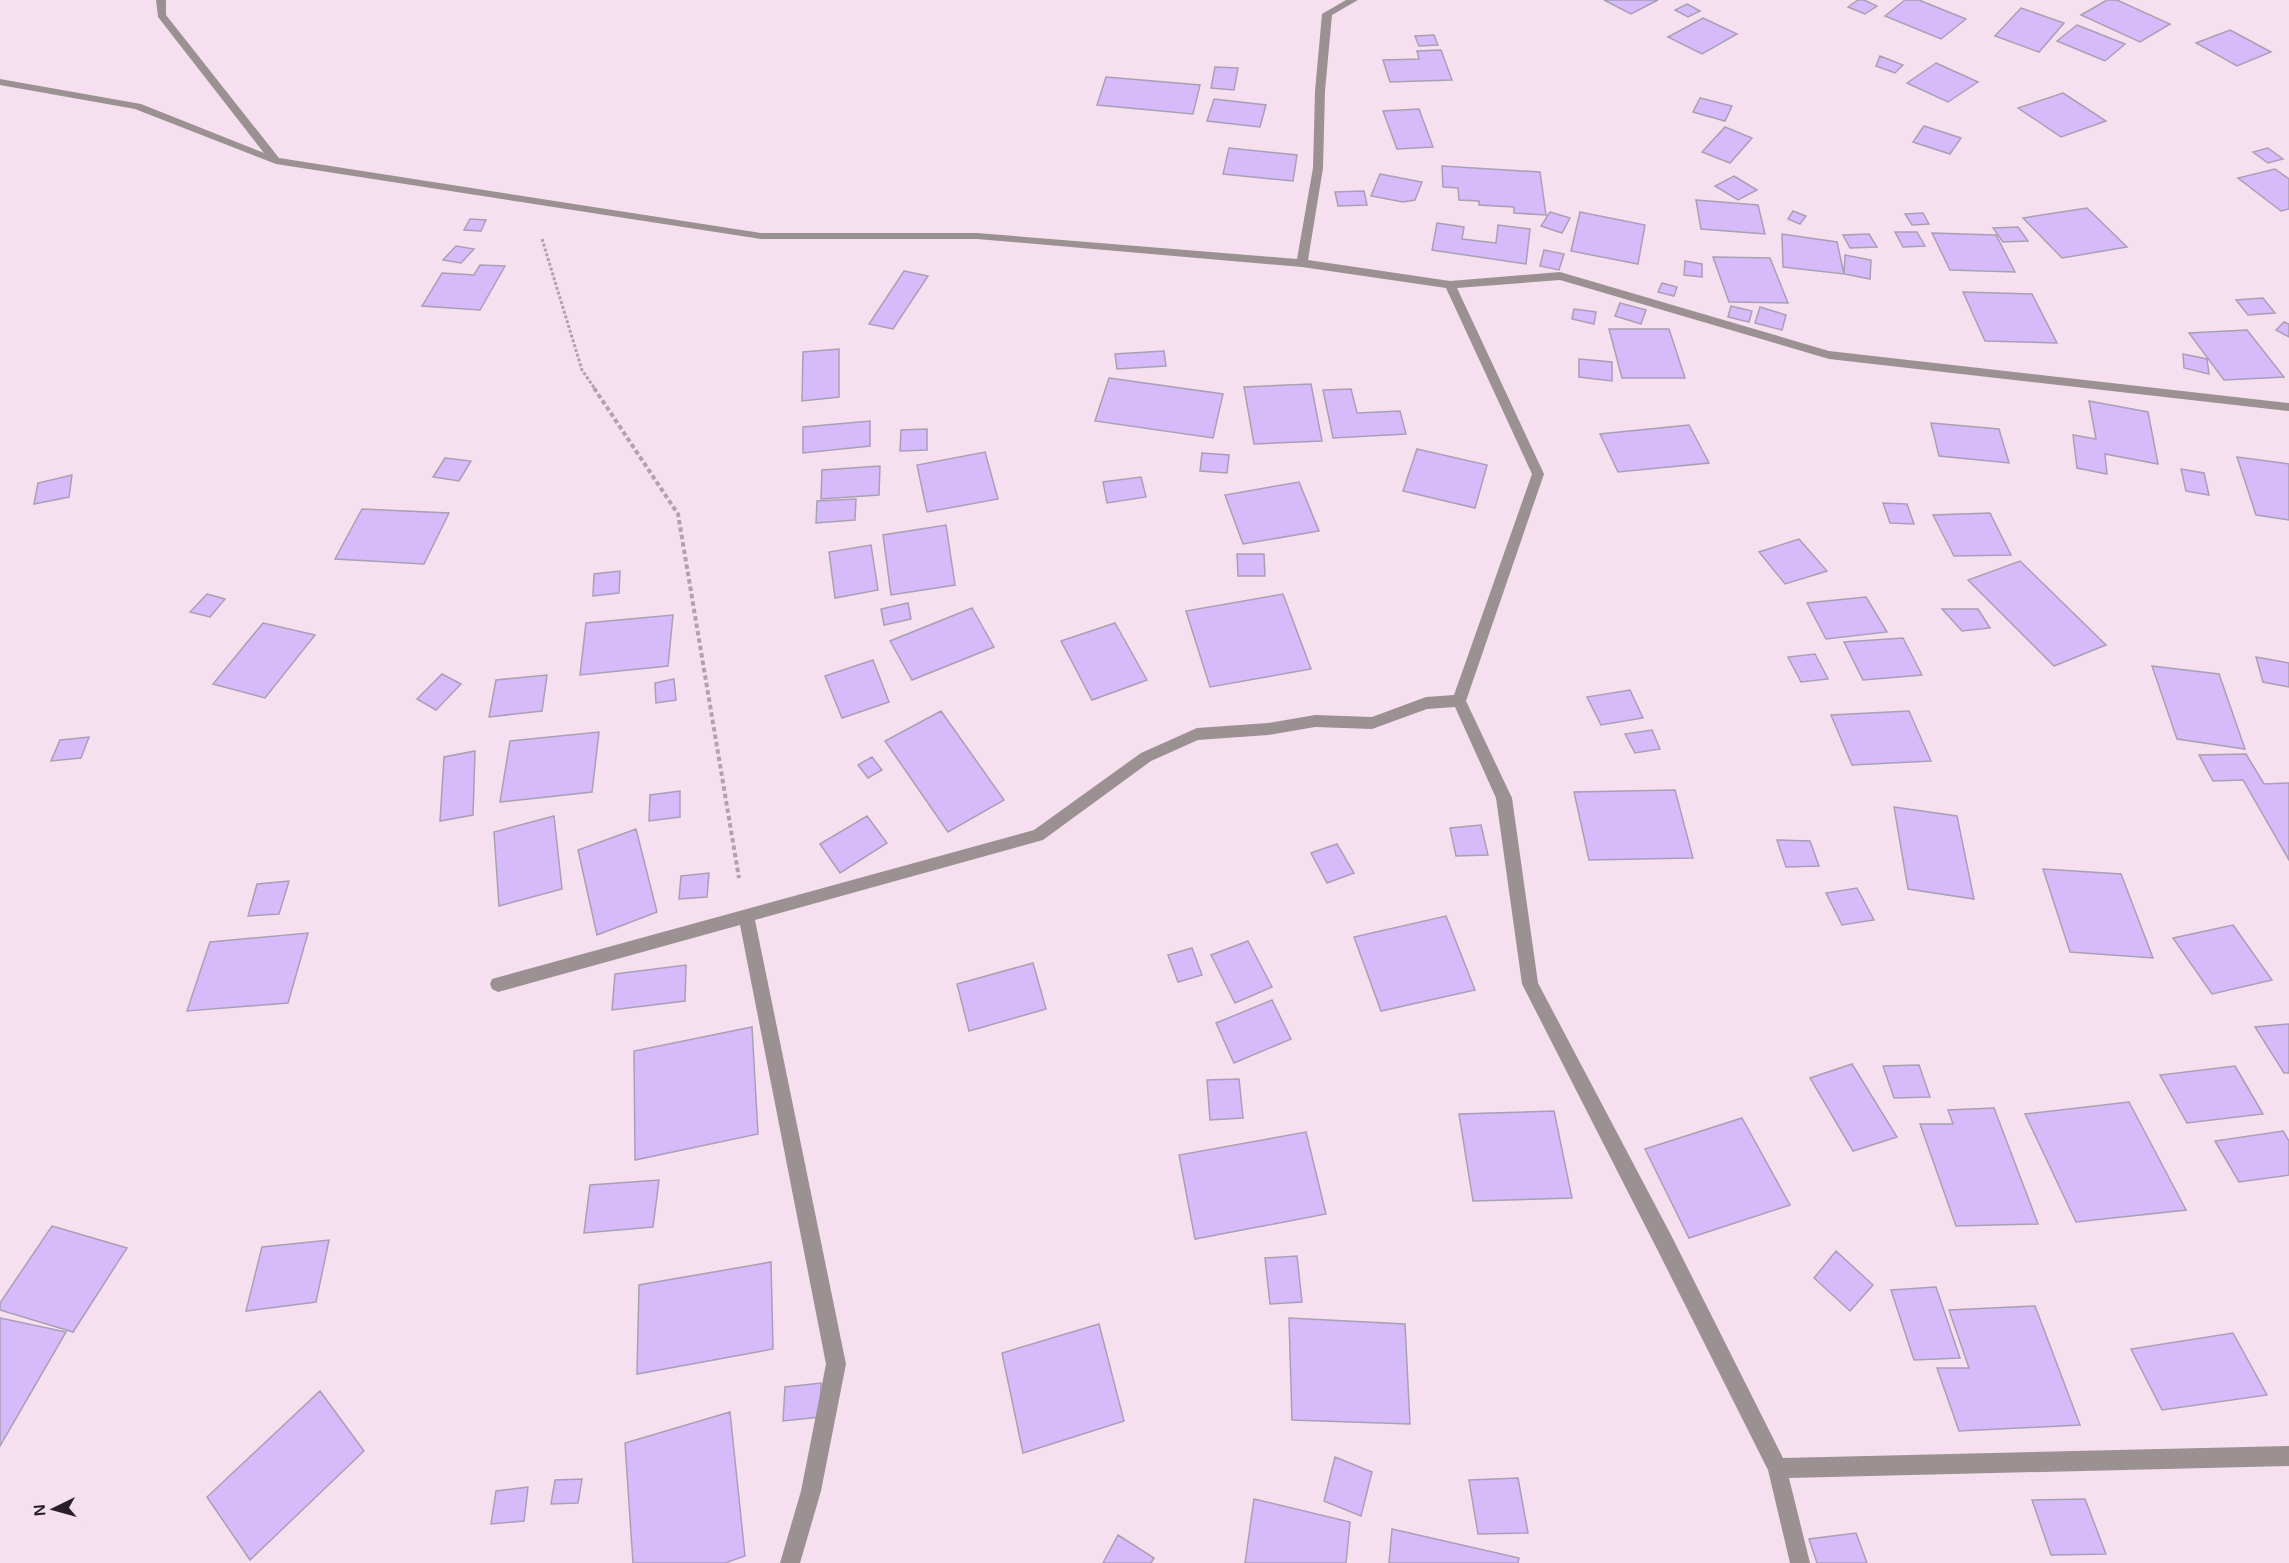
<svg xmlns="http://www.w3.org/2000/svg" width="2289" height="1563" font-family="Arial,sans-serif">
	<rect width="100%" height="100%" fill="#f6dfef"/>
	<path fill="#d7bafa" stroke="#a9a0b5" stroke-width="1.5" d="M1604,0H1658L1631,14Z
		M1858,0H1864L1877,6L1865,14L1848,7Z
		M1905,0H1919L1966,19L1941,39L1885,16Z
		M2107,0H2117L2170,24L2140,42L2081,15Z
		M1687,4L1700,11L1688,17L1675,10Z
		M2021,8L2064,23L2039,52L1995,36Z
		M1703,18L1737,34L1702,54L1668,37Z
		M2077,25L2125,44L2105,61L2057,41Z
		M2230,30L2271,52L2237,66L2196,43Z
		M1434,35L1438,45L1419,46L1415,36Z
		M1441,50L1452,80L1390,82L1383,60L1419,59L1417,51Z
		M1880,56L1903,65L1895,73L1876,66Z
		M1936,63L1978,82L1948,102L1907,83Z
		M1215,67L1238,68L1234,90L1211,88Z
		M1106,77L1200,85L1193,114L1097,105Z
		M2063,93L2106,121L2061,137L2018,108Z
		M1700,98L1732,106L1725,121L1693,112Z
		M1214,99L1266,105L1260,127L1207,121Z
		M1419,109L1433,147L1397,149L1383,111Z
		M1924,126L1961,138L1950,154L1913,142Z
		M1725,127L1752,138L1730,163L1702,152Z
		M1229,148L1297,155L1293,181L1223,174Z
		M2268,148L2283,159L2268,163L2253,152Z
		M1442,166L1540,172L1546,215L1514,213V207L1479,205V201L1459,200L1458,188L1443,187Z
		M2275,169L2289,179V209L2281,211L2238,178Z
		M1380,174L1422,182L1415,200L1403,202L1371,196Z
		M1734,176L1757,190L1738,200L1715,186Z
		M1364,191L1367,205L1338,206L1335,192Z
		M1696,200L1758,205L1765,234L1701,229Z
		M2087,208L2127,247L2062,258L2023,218Z
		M1793,211L1806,216L1800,224L1788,219Z
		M1550,212L1570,218L1562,233L1541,226Z
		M1580,212L1645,225L1638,264L1571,251Z
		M1923,213L1929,224L1912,225L1905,214Z
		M470,219L486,220L481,231L464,230Z
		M1437,223L1464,227L1462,239L1496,243L1498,225L1530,229L1526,264L1432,250Z
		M2018,227L2028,241L2003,242L1993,228Z
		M1895,232H1917L1925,246L1903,247Z
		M1932,233L1996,235L2015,272L1950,270Z
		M1782,234L1837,242L1844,274L1783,267Z
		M1869,234L1877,247L1850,248L1843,235Z
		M456,246L474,249L461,263L443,260Z
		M1544,250L1564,254L1559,270L1540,266Z
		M1845,255L1871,260L1870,279L1844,274Z
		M1713,257L1770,258L1788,303L1729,302Z
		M1685,261L1702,264V277L1684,275Z
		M480,265L505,266L480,310L422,306L442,273L474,275Z
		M904,271L928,276L893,329L869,324Z
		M1662,283L1677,287L1674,296L1658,292Z
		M1963,292L2032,294L2057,343L1985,341Z
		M2263,298L2275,313L2248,315L2236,300Z
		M1620,303L1646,310L1641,324L1615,316Z
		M1731,306L1752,311L1749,322L1728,317Z
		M1760,307L1786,315L1782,330L1755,323Z
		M1574,309L1596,312L1594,324L1572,319Z
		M2284,322L2289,324V337L2276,330Z
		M1609,329H1669L1685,378H1622Z
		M2247,330L2284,377L2224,380L2189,333Z
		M839,349V397L802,401L803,352Z
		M1164,351L1166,366L1117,369L1115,354Z
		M2183,354L2207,359L2209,374L2184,368Z
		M1579,359L1612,362V381L1579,377Z
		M1109,378L1223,394L1213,438L1095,421Z
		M1311,384L1322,441L1254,444L1244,387Z
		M1351,389L1357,413L1400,411L1406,434L1333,438L1323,390Z
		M2089,401L2148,412L2158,464L2105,454L2107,474L2077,468L2073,435L2096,439Z
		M870,421V446L803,453V427Z
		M1931,423L1999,429L2009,463L1939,456Z
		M1689,425L1709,463L1618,472L1600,434Z
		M927,429V450L900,451L901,430Z
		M1417,449L1487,465L1475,508L1403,491Z
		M985,452L998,499L927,512L917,465Z
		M1202,453L1229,455L1227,473L1200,471Z
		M2237,457L2289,464V520L2256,515Z
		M445,458L471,461L459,481L433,477Z
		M880,466L879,495L821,499L822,470Z
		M2181,469L2204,473L2209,495L2186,491Z
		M72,475L69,497L34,504L38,483Z
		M1141,477L1146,497L1107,503L1103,482Z
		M1299,482L1319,531L1243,544L1225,495Z
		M856,499L855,520L816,523L817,501Z
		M1883,503L1907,504L1914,524L1890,523Z
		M362,509L449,513L424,564L335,559Z
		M1990,513L2011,555L1954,556L1933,515Z
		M946,525L955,585L891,595L883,535Z
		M1799,539L1827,571L1785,584L1759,552Z
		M871,545L878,590L835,598L829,552Z
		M1237,554H1264L1265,576H1238Z
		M2020,561L2106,645L2054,666L1968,580Z
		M620,571L619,593L593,596L594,574Z
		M207,594L225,599L210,617L190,612Z
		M1283,594L1311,669L1210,687L1186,611Z
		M1866,597L1887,632L1826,639L1807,603Z
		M908,603L911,619L884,625L881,609Z
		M972,608L994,647L912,680L890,641Z
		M1942,609H1978L1990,628L1962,631Z
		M673,615L668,666L580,675L586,623Z
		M263,623L315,635L265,698L213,684Z
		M1115,623L1147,680L1092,700L1061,641Z
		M1903,638L1922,675L1863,680L1844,642Z
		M1815,654L1828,679L1801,682L1788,657Z
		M2256,657L2289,663V687L2263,682Z
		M873,660L889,702L842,718L825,676Z
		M2152,666L2219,674L2245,749L2177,739Z
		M442,674L461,684L436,710L417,699Z
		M547,675L542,711L489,717L496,680Z
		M674,679L676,700L656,703L655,683Z
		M1630,690L1643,718L1601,725L1587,697Z
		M941,711L1004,800L948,832L885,741Z
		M1909,711L1931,761L1852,765L1831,715Z
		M1652,730L1660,749L1635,753L1625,734Z
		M599,732L592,792L500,802L510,741Z
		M89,737L81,758L51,761L60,740Z
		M475,751L473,815L440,821L444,757Z
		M2246,754L2264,784L2289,783V860L2243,780L2213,781L2199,755Z
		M872,757L882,770L868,778L858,765Z
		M1675,790L1693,858L1589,860L1574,792Z
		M680,791V817L649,821L650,795Z
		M1894,807L1957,816L1974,899L1908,889Z
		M554,816L562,889L499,906L494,832Z
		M867,816L887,843L840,873L820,844Z
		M1481,825L1488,855L1456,856L1450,828Z
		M636,829L657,912L597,935L578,850Z
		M1777,840L1810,841L1819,866L1786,867Z
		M1337,844L1354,873L1327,883L1311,853Z
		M2043,869L2121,874L2153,958L2070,952Z
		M709,873L707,897L679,899L681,876Z
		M289,881L279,914L248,916L257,884Z
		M1857,888L1874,920L1842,925L1826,893Z
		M1446,916L1475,990L1381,1011L1354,937Z
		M2233,925L2272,980L2212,994L2173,938Z
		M308,933L288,1003L187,1011L210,942Z
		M1248,941L1272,987L1235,1003L1211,955Z
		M1192,948L1202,975L1178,982L1168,955Z
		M1033,963L1046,1009L969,1031L957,984Z
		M686,965L685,1001L612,1010L615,974Z
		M1272,1000L1291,1039L1234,1063L1216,1023Z
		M2289,1024V1073H2284L2255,1027Z
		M752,1027L758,1134L635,1160L634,1051Z
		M1852,1064L1897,1137L1853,1151L1810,1078Z
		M1919,1065L1930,1097L1894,1098L1883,1066Z
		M2235,1066L2263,1114L2187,1123L2160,1075Z
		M1239,1079L1243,1118L1210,1120L1207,1080Z
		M2129,1102L2186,1210L2076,1222L2025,1114Z
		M1994,1108L2038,1224L1956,1226L1920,1124H1953L1948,1110Z
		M1554,1111L1572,1198L1473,1201L1459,1114Z
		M1742,1118L1790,1205L1689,1238L1645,1149Z
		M2283,1131L2289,1141V1175L2239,1182L2215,1141Z
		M1306,1132L1326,1214L1195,1239L1179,1155Z
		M659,1180L653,1227L584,1233L590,1185Z
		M52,1226L127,1248L73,1332L0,1310V1303Z
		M329,1240L316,1302L246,1311L262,1247Z
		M1836,1251L1873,1285L1850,1311L1814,1278Z
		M1297,1256L1302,1302L1270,1304L1265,1258Z
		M771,1262L773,1349L637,1374L639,1285Z
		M1936,1287L1960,1358L1914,1360L1891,1290Z
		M2035,1306L2080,1425L1959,1431L1937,1368H1969L1949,1310Z
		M0,1318L66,1332L0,1446Z
		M1289,1318L1405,1324L1410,1424L1292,1420Z
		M1099,1324L1124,1421L1023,1453L1002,1353Z
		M2233,1333L2267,1395L2162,1410L2131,1349Z
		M821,1383L820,1417L783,1421L785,1387Z
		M320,1391L364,1451L250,1560L207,1497Z
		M730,1412L745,1556L725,1563H633L625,1443Z
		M1335,1457L1372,1472L1361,1516L1324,1501Z
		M1518,1478L1528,1533L1478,1534L1469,1480Z
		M582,1479L578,1503L551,1504L555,1480Z
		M528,1487L524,1521L491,1524L496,1491Z
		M1254,1499L1350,1522L1346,1563H1245Z
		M2085,1499L2106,1554L2051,1555L2032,1500Z
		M1392,1529L1519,1558L1518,1563H1389Z
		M1856,1533L1867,1563H1817L1809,1539Z
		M1118,1535L1154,1558L1151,1563H1103Z"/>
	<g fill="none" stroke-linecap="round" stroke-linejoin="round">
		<path stroke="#b3a1ad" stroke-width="3" stroke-dasharray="3 2" stroke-linecap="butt" d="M542,239L582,370L595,389"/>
		<path stroke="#b3a1ad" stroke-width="4" stroke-dasharray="4.5 3" stroke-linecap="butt" d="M594,388L678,514L739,878"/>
		<path fill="#9c9192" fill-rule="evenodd" d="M156,0H166V15L279,158L761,233H977L1297,259L1313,168L1315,91L1322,14L1346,0H1358L1332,15L1325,91L1323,168L1308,260L1450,281L1560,272L1829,351L2289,403V411L1829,359L1560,280L1457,288L1544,474L1466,701L1512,798L1538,983L1671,1235L1783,1458L2289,1446V1466L1789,1478L1810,1563H1790L1768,1470L1657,1249L1522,984L1496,798L1455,707L1427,709L1372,729L1315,727L1268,735L1198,740L1151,761L1043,840L755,920L846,1364L821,1491L800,1563H780L801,1491L826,1364L740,925L498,992L492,989L490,984L492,979L1034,830L1141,753L1197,728L1268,723L1315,715L1372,717L1426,697L1454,695L1532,474L1446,288L1302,267L977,239H761L276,164L135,109L0,85V79L141,104L264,153L158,17Z"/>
	</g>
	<g transform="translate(54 1509) rotate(265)" stroke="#f6dfef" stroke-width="4.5" paint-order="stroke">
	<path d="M0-4.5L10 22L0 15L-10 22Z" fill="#271f25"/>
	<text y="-9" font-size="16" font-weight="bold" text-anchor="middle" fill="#271f25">N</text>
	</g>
</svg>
